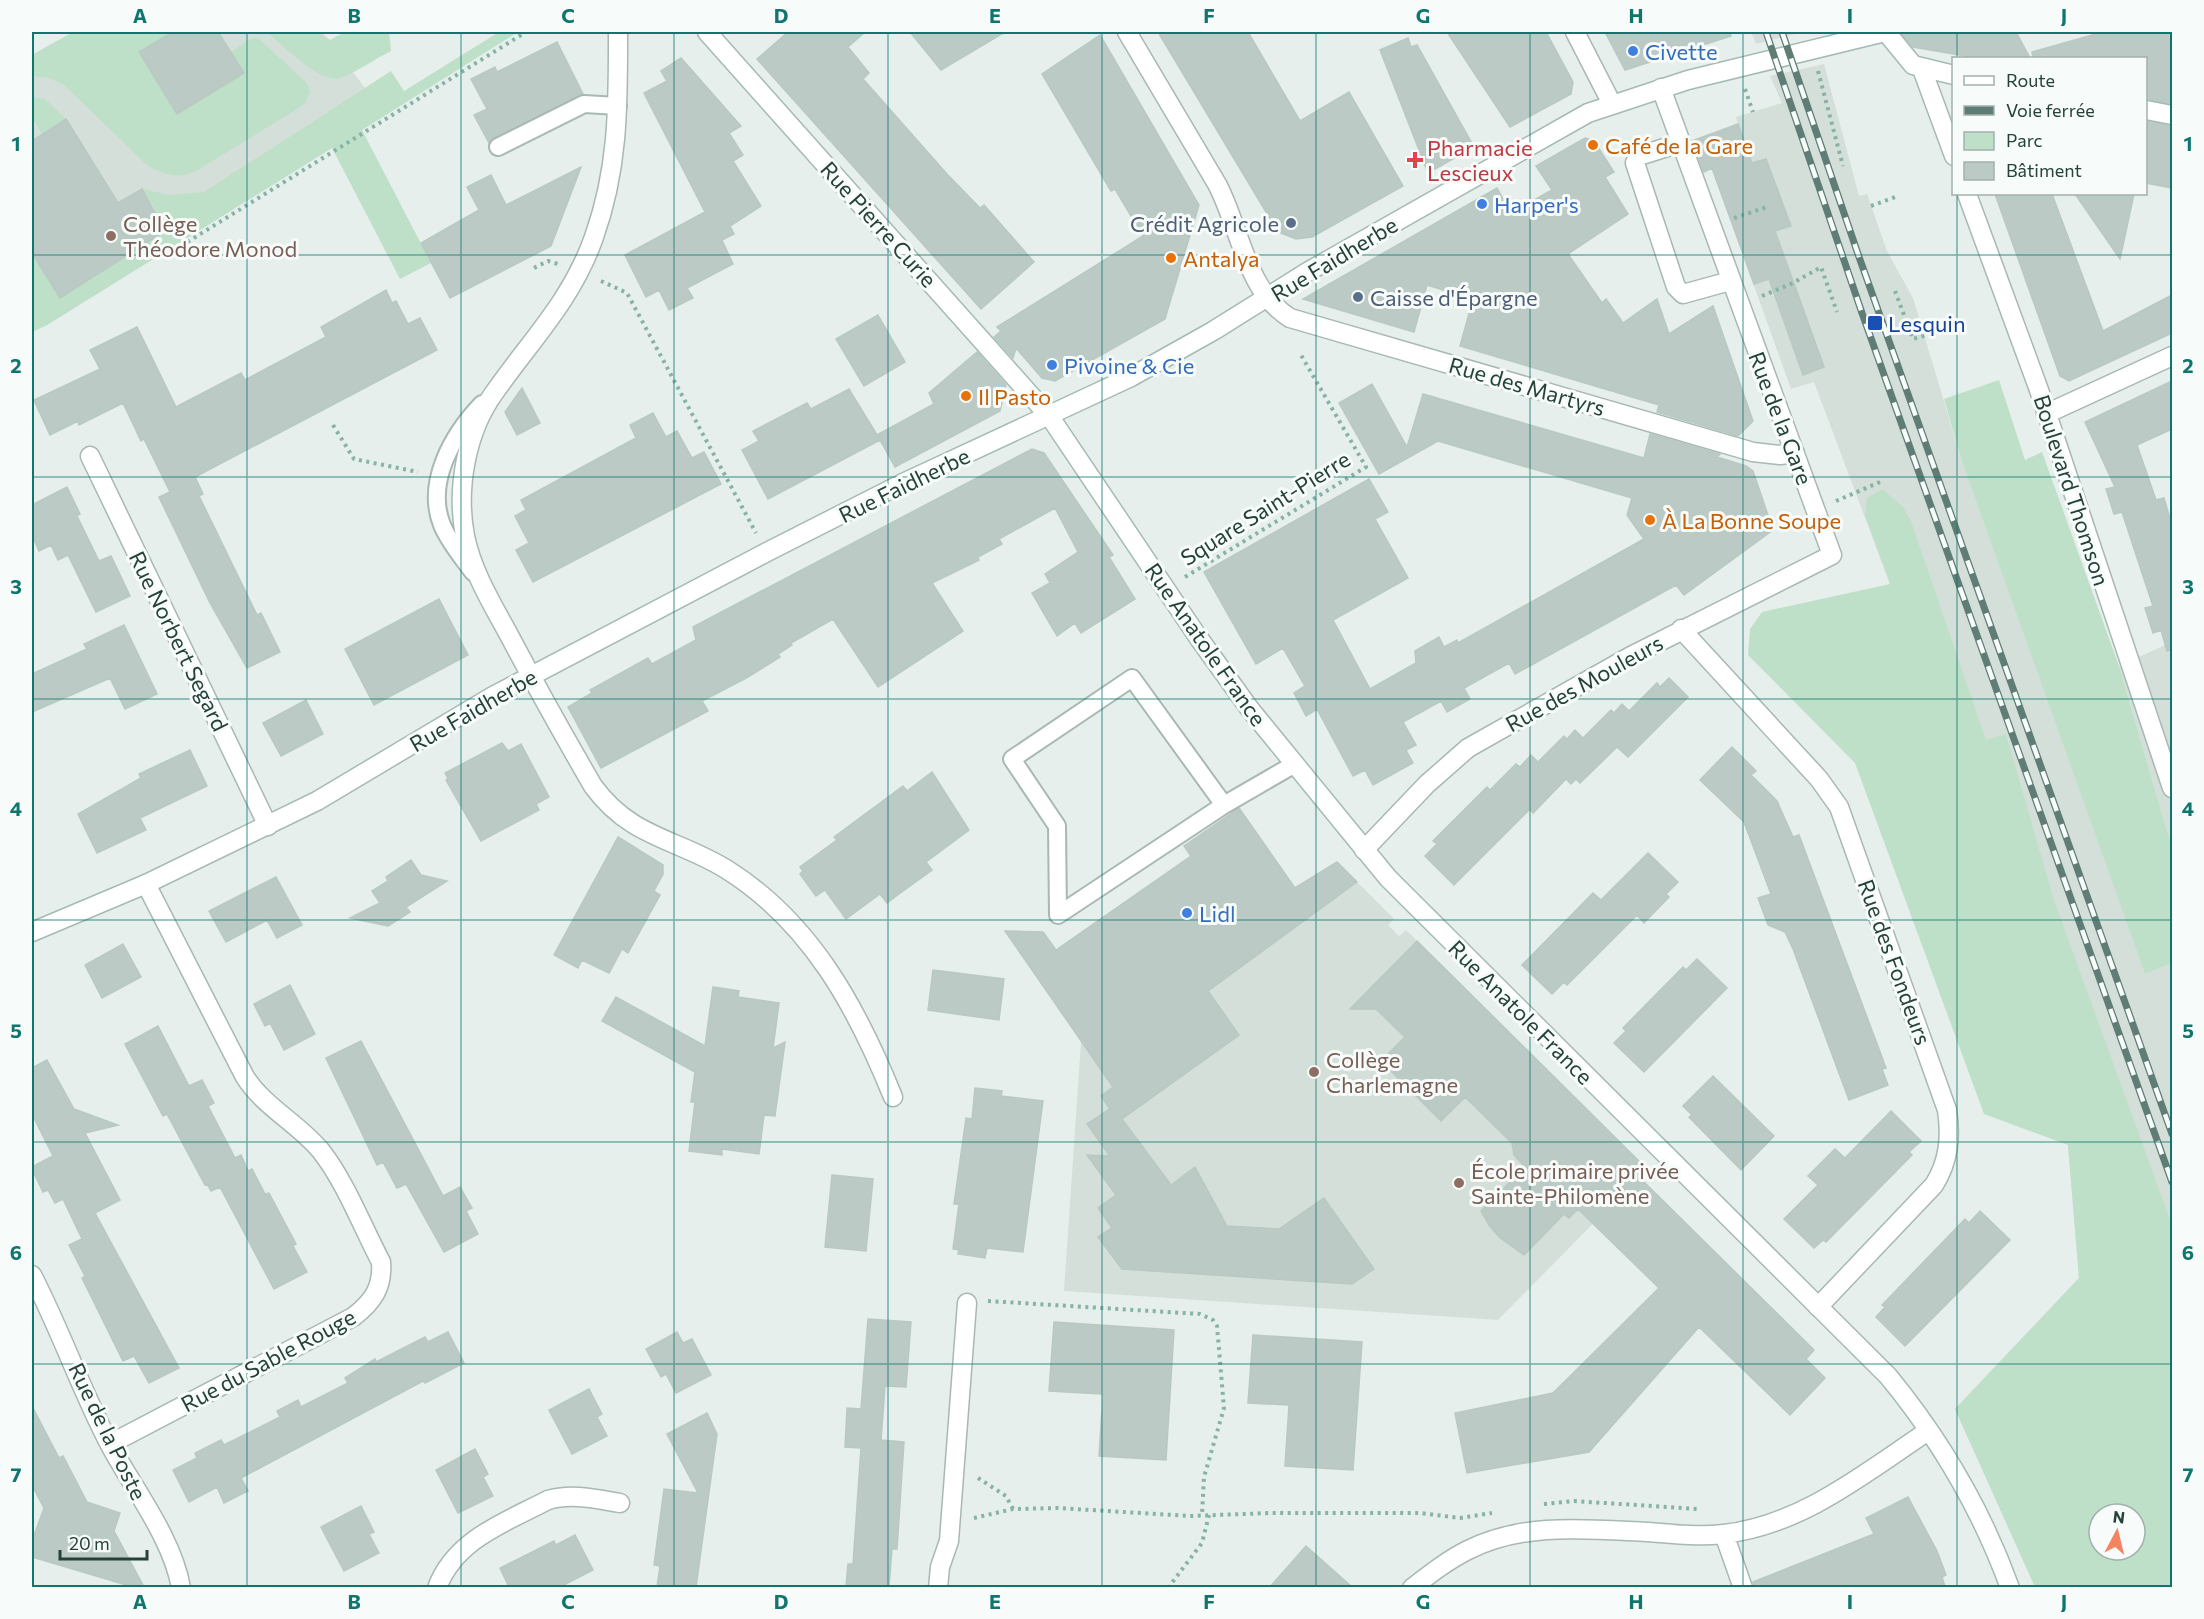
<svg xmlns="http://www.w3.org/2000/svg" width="2204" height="1619" font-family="Commissioner,sans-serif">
	<rect width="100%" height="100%" fill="#e6efeb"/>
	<path fill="#d4dfda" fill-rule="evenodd" d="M73,32H320L330,41L385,115L47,325L32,332V55Z
		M1751,32H1794L1795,34L1756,44Z
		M1824,64L1859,196L1867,194L1887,251L1913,298L1962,462L2145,973L2172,963V1587H2035L1955,1409L2079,1278L2068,1145L1890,584L1814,382L1791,389L1712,169L1703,172L1692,141L1738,125L1736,117L1782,103L1770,76ZM2099,1514H2135V1550H2099Z
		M2172,642V848L2119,666Z
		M1337,862L1394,919L1388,925L1399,936L1406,930L1647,1169L1498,1320L1064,1291L1081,1042Z"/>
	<path fill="#bfe0c8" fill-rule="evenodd" d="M73,32H173L143,49L231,52L250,39L258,38L306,82L310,92L305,103L294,111L198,170C180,180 166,175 148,166L64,85L49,78L32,76V55Z
		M267,32H320L330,40L345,32H389L391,51C375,59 358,71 341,78C320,85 282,44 267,32Z
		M499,32H518L362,130L431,263L400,279L332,148L47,325L32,332V253L60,298L116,262L89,218L123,200L138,223L156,211L142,189L170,195L204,192L391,71L404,91Z
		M32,97L45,99L66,119L42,134L32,117Z
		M1999,380L2025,460L2042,452L2119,666L2172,848V963L2145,974L1962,462L1944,399Z
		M1882,489L1903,507L1911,521L1986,740L2006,734L2054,900L2172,1225V1587H2035L1955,1409L2079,1278L2068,1145L1984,1114L1855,763L1748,655L1750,629L1762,612L1890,584L1865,515L1867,498ZM2099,1514H2135V1550H2099Z"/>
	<path fill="#bbcac4" stroke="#b8c9c2" stroke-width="1.5" d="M173,32H218L244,73L177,114L139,52Z
		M788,32H865L848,47L869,73L863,79L947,174L980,208L984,205L1034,262L981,309L757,59Z
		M910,32H1005L941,70Z
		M1158,32H1248L1300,121L1349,92L1403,186L1312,237L1296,239L1278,232Z
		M1447,32H1546L1573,82L1571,94L1510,127Z
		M1605,32H1730L1731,36L1625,70Z
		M1900,32H2016L2030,58H1977L1913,47Z
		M2103,32H2172V104L2145,99V58H2033L2032,52Z
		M1100,35L1199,205L1165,319L1055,381L1042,378L1016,348L1013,358L994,337L1001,331L997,327L1143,236L1115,189L1111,191L1042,74Z
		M1408,38L1411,47L1417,45L1474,147L1428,173L1380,50Z
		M557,42L583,94L493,138L489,143L474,115L487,109L471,79L495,67L497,72Z
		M681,58L741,126L729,133L743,155L733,161L761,206L730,226L734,234L722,240L733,264L687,288L693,298L669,310L659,290L646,297L625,255L705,212L644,93L667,81L661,71Z
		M66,119L118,203L142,189L165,231L60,298L32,253V141Z
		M2145,121L2172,126V188L2145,183Z
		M1738,124L1752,163L1766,159L1791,226L1775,231L1824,367L1803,375L1769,279L1754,284L1712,168L1704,172L1692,141Z
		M1585,138L1594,141L1614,172L1605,177L1628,214L1568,254L1602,303L1606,299L1623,323L1657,299L1669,334L1713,306L1753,421L1738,436L1657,412L1659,405L1460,346L1473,299L1427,285L1414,332L1303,299L1497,188L1511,213L1552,190L1536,166Z
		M581,167L551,246L450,298L421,243L479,210L467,187L491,175L506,205Z
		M1995,194H2052L2103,331L2172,295V333L2069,381L2060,376Z
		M2075,194H2134L2120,259Z
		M386,290L392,303L396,301L408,324L420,318L437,350L195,477L203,494L199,496L257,615L261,613L280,652L247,668L210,603L159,497L170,492L144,439L141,441L123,403L79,425L78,421L50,435L34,400L100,369L90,350L137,327L176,407L241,373L245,380L326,337L321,327Z
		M878,315L905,362L864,386L836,339Z
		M977,352L1006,385L1000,411L895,467L880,440L768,499L742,450L759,441L753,431L807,403L811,409L849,389L877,435L934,404L929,393Z
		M2172,381V429L2137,445L2156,500L2164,498L2172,525V650L2167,651L2161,630L2153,633L2145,608L2153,606L2145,582L2122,512L2114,514L2106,489L2115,487L2085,422Z
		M1372,384L1407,447L1423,394L1644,458L1650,434L1720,454L1717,457L1746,466L1753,471L1773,530L1684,595L1676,585L1515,674L1509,663L1464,688L1470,699L1447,712L1441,701L1403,722L1416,745L1406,750L1413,763L1373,785L1365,770L1353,776L1317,709L1306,716L1294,693L1305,686L1283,648L1256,664L1204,572L1369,479L1388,512L1375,519L1408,578L1333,620L1370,689L1416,663L1415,651L1439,637L1444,647L1457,640L1458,643L1644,539L1627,515L1632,498L1438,441L1379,474L1339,403Z
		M522,388L540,423L517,435L505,412Z
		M653,413L666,437L677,431L692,458L704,452L721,484L533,582L516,550L529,543L515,516L526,510L521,500L636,438L630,425Z
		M1032,449L1044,453L1113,555L1109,557L1135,599L1081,633L1075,623L1057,636L1032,593L1050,583L1045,574L1078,552L1055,508L999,539L1002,544L978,557L979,560L932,583L963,631L878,687L833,619L791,643L792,645L778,654L780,657L748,677L702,701L708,711L601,768L568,707L592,693L590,690L648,658L652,664L696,640L693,627Z
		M67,487L80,514L77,516L99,561L111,556L130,596L96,612L68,555L58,560L51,545L39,551L32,535V505Z
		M439,599L468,655L374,705L345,649Z
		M124,625L157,694L125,709L110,678L32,712V674L87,649L84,644Z
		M1669,678L1688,697L1628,757L1617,747L1580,783L1576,779L1571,784L1566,779L1533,813L1530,809L1454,885L1425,856L1437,844L1433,841L1487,787L1490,790L1516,764L1520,767L1531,755L1538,762L1564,736L1567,739L1575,730L1583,738L1611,710L1614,713L1622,704L1629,711L1657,683L1660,687Z
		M306,700L323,734L281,756L263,723Z
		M502,743L508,751L521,744L549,797L536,804L539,810L481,841L446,780L448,778L445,773Z
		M1732,747L1756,771L1751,775L1777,801L1793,837L1799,835L1886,1068L1882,1069L1888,1085L1849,1100L1793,949L1785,932L1768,925L1758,898L1771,894L1744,822L1700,780Z
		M190,750L207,786L140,818L146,830L97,853L78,814L141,778L139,774Z
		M932,772L969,830L926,862L932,870L899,894L887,903L880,894L846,919L825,890L816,896L800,874L803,871L800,867L837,840L834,837L903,786L907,791Z
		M1239,808L1295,888L1337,862L1357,882L1208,991L1239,1035L1122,1119L1171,1185L1195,1167L1227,1226L1279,1229L1324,1198L1374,1269L1352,1284L1122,1269L1098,1237L1112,1228L1098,1208L1116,1195L1087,1155L1110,1156L1087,1124L1110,1109L1101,1096L1113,1087L1005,931L1043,932L1056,950L1191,856L1184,846Z
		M618,837L663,865V874L654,891L660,895L628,953L622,949L609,973L582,960L578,968L554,955Z
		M1648,853L1678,882L1666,894L1669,897L1644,923L1637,915L1567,985L1564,982L1552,994L1522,965L1593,893L1601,900Z
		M411,860L421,875L447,881L406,907L410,912L388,926L350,918L380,903L372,891L388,881L386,877Z
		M276,877L302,925L277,938L267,920L226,942L209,911Z
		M1417,941L1647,1169L1639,1177L1814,1350L1806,1359L1825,1378L1790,1415L1699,1327L1589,1452L1467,1473L1455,1413L1553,1393L1659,1288L1578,1209L1569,1218L1564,1214L1524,1255L1499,1237L1489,1225L1481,1211L1525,1167L1514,1155L1512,1143L1465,1097L1441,1121L1381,1061L1405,1037L1376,1009H1350Z
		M123,944L141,977L102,998L85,965Z
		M1697,959L1727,988L1644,1072L1614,1043L1626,1031L1623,1028L1683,967L1686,970Z
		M933,970L1004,979L999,1020L928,1010Z
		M290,985L315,1034L284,1050L270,1023L265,1026L254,1004Z
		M713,987L739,991L738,997L779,1003L773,1048L785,1042L775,1116L764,1115L759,1154L722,1149V1155L689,1151L695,1102H691L695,1072L602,1021L616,997L705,1046Z
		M158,1026L189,1086L202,1080L214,1103L208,1106L235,1158L241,1155L248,1171L252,1169L265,1194L269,1193L296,1244L293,1246L307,1272L274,1289L220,1187L211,1191L207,1184L205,1185L167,1114L163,1116L125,1044Z
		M361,1041L443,1196L460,1187L472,1208L466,1211L478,1234L444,1252L406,1184L397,1188L383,1162L377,1165L326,1058Z
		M47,1060L74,1109L118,1125L85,1133L120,1200L95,1213L179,1368L149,1383L134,1356L123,1361L82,1278L85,1276L69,1245L82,1239L63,1199L55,1203L48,1190L43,1192L32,1169V1167L53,1156L32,1114V1068Z
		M1713,1076L1774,1136L1741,1170L1689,1117L1692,1115L1683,1106Z
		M975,1088L1002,1091L1001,1096L1043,1101L1023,1252L987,1248L985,1258L958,1254L959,1250L953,1249L959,1204H954L966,1118L972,1119Z
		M1891,1111L1921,1141L1909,1152L1912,1155L1826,1242L1823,1240L1814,1248L1784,1219L1818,1185L1808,1176L1835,1149L1845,1158Z
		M832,1175L873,1179L866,1251L825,1247Z
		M1980,1211L2010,1240L1905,1346L1876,1317L1885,1307L1882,1305L1965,1219L1969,1223Z
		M868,1319L911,1322L906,1387L885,1386L881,1440L904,1442L897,1549H892L889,1587H846L848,1564H853L861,1448L845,1447L847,1408L861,1409Z
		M1054,1322L1174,1330L1166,1460L1099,1456L1103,1394L1049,1391Z
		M448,1332L464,1363L425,1383L423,1381L241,1478L248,1491L224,1503L217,1487L189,1502L173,1470L197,1458L195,1453L221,1440L224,1445L280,1417L277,1411L298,1400L301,1407L348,1383L345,1378L375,1359L376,1362L425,1337L428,1342Z
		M677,1332L683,1343L692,1339L711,1375L676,1393L666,1374L661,1377L646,1349Z
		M1253,1335L1362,1342L1353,1470L1285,1466L1289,1405L1248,1403Z
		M589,1389L602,1414L597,1417L607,1436L572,1454L549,1410Z
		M32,1406L59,1458L63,1456L87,1502L120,1513L114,1531L144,1587H133L32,1557V1541L44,1508L32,1485Z
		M707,1413L717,1434L696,1587H657L660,1566L654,1565L664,1489L698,1493L667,1434Z
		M475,1449L488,1474L483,1477L493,1496L458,1513L436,1470Z
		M1908,1497L1937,1551L1946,1575L1942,1577L1945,1587H1754L1753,1582L1874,1534L1866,1518Z
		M361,1506L374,1532L369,1534L379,1553L344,1571L321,1527Z
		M575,1535L593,1570L560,1587H509L500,1568L554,1541L556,1545Z
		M1306,1546L1352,1587H1270Z"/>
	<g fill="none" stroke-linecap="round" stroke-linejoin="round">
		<g stroke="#a8b8b2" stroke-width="20">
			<path id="lane" d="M498,147L584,104L618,106
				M473,572C462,557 449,542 442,525C425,482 453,434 482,404
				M1224,805L1132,678L1012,759L1057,826L1058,915L1224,805L1293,765"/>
		</g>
		<g stroke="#a8b8b2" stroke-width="21">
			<path id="street" d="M618,32C618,104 619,167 594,237C572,300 531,340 494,393C466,432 456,489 465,536C472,571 492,604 509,635C536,686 564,736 593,786C631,838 675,838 726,869C811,922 857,1008 893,1097
				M1127,32L1217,184C1240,227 1246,291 1290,318L1753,452L1780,455L1795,453
				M1575,32L1612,104
				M1922,69L1954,156
				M1680,143L1639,156L1635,163L1676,287L1683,294L1730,281
				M1967,194L2039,390L2172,788
				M2046,414L2172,356
				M90,456L268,826
				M1681,629L1819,779L1839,807L1947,1110C1951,1137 1949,1161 1934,1185L1818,1307
				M1364,850L1427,784L1468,748L1631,656L1832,555L1661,88
				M32,1275C61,1331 81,1390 110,1445C133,1488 173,1539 181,1588
				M110,1444L353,1317C373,1302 383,1287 381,1262C362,1226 346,1183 321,1151C299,1124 264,1107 245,1077L146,884
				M1724,1534L1743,1588
				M437,1588C455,1539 506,1522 548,1500C572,1493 596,1499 620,1503
				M938,1588L940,1567L949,1541L967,1303
				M1412,1588C1430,1574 1448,1560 1468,1550C1524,1522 1586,1529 1647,1532C1672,1534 1698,1537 1724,1534C1802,1525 1865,1473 1928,1431"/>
		</g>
		<g stroke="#a4bbb3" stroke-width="21">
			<path id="secondary" d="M707,32L1050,417L1198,637L1249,708L1388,878L1888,1376C1939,1438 1982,1511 2010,1588
				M1886,32L1913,65L1954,75
				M2146,110L2172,115
				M32,932L146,884L317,801L493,696L767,552L901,484L1131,377L1213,331L1309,271L1588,113L1688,80L1885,32"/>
		</g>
		<path stroke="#86b3a5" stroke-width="4" stroke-dasharray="3 4.5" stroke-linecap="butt" d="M1818,71L1843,166
			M1745,89L1753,112
			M1871,206L1898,196
			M1734,218L1767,207
			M181,246L526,32
			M534,268L548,261L558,264
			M601,281L627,293L756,533
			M1895,291L1913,339L1942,331
			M1762,296L1793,283L1821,267L1837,312
			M333,425L354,459L418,472
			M1836,501L1880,482
			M1185,577L1366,467L1301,355
			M988,1301L1200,1314L1213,1320L1217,1326L1224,1408L1204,1477L1202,1515
			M978,1478L1006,1496L1013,1509
			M1544,1504L1574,1501L1698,1509
			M974,1518L1013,1509L1058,1508L1190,1516L1270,1513H1420L1460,1518L1492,1513
			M1168,1588L1202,1543L1209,1515"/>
		<use href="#lane" stroke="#fff" stroke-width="16"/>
		<use href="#street" stroke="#fff" stroke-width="18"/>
		<use href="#secondary" stroke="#fff" stroke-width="18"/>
		<g stroke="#5f7d75" stroke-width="7">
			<path id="rail" d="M1766,32L1862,313L2172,1182
				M1782,32L1858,254L2172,1134"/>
		</g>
		<use href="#rail" stroke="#f7fbf9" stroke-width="4.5" stroke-dasharray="14" stroke-linecap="butt"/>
	</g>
	<path fill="none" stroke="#0f766e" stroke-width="1.5" stroke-opacity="0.55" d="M247,32V1588M461,32V1588M674,32V1588M888,32V1588M1102,32V1588M1316,32V1588M1530,32V1588M1743,32V1588M1957,32V58M1957,194V1588M32,255H2172M32,477H2172M32,699H2172M32,920H2172M32,1142H2172M32,1364H2172"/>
	<g fill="#3f7fe0" stroke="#f7fbf9" stroke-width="2">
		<circle cx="1633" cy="51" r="6"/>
		<circle cx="1482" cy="204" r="6"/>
		<circle cx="1052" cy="365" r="6"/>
		<circle cx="1187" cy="913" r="6"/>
	</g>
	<g fill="#e8710a" stroke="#f7fbf9" stroke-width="2">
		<circle cx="1593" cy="145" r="6"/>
		<circle cx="1171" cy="258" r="6"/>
		<circle cx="966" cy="396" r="6"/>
		<circle cx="1650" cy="520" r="6"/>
	</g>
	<path fill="#e0444e" stroke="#f7fbf9" stroke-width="2" d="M1412 151h6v6h6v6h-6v6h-6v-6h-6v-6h6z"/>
	<g fill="#5c6f8a" stroke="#f7fbf9" stroke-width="2">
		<circle cx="1291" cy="223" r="6"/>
		<circle cx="1358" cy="297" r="6"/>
	</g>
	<g fill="#8d6e63" stroke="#f7fbf9" stroke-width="2">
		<circle cx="111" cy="236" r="6"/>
		<circle cx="1314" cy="1072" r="6"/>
		<circle cx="1459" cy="1183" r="6"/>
	</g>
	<rect fill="#1a4fb4" stroke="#f7fbf9" stroke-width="2" x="1867" y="315" width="16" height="16" rx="3"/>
	<g text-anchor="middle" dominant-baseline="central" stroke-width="6" stroke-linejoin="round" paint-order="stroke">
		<g font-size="22" fill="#366cbe" stroke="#f7fbf9" text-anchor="start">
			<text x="1645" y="51">Civette</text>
			<text x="1494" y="204">Harper's</text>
			<text x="1064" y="365">Pivoine &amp; Cie</text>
			<text x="1199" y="913">Lidl</text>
		</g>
		<g font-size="22" fill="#c56008" stroke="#f7fbf9" text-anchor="start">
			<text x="1605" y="145">Café de la Gare</text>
			<text x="1183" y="258">Antalya</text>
			<text x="978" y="396">Il Pasto</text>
			<text x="1662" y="520">À La Bonne Soupe</text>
		</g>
		<g font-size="22" fill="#be3a42" stroke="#f7fbf9" text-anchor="start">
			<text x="1427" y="147">Pharmacie<tspan x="1427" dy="25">Lescieux</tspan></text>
		</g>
		<g font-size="22" fill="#785e54" stroke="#f7fbf9" text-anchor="start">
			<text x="123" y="223">Collège<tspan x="123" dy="25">Théodore Monod</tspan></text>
			<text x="1326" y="1059">Collège<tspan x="1326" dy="25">Charlemagne</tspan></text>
			<text x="1471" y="1170">École primaire privée<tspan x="1471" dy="25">Sainte-Philomène</tspan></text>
		</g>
		<g font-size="22" fill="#4e5e75" stroke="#f7fbf9" text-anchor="end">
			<text x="1279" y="223">Crédit Agricole</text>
			<text x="1370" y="297" text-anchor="start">Caisse d'Épargne</text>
		</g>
		<g font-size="22" fill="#24423a" stroke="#f7fbf9">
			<text transform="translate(879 224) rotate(48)">Rue Pierre Curie</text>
			<text transform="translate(1334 259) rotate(-31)">Rue Faidherbe</text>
			<text transform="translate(1527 386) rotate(16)">Rue des Martyrs</text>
			<text transform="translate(1781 418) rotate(69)">Rue de la Gare</text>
			<text transform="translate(904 485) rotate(-26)">Rue Faidherbe</text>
			<text transform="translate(2072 490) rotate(72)">Boulevard Thomson</text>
			<text transform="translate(1265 508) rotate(-32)">Square Saint-Pierre</text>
			<text transform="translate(179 641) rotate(64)">Rue Norbert Segard</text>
			<text transform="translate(1206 644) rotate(55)">Rue Anatole France</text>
			<text transform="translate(1584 683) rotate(-29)">Rue des Mouleurs</text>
			<text transform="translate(473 710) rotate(-30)">Rue Faidherbe</text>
			<text transform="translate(1895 962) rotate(70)">Rue des Fondeurs</text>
			<text transform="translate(1521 1012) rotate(45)">Rue Anatole France</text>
			<text transform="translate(268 1360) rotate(-28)">Rue du Sable Rouge</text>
			<text transform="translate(108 1431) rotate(64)">Rue de la Poste</text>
		</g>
		<g font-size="22" fill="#164399" stroke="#f7fbf9" text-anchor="start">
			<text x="1888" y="323">Lesquin</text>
		</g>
	</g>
	<rect width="2204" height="1619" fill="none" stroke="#f7fbf9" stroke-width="66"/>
	<rect x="1952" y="57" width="195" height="138" fill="#f7fbf9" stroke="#a3b1ad" stroke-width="1.5"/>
	<rect x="1964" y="76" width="30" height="9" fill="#ffffff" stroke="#a3b1ad" stroke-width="1.5"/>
	<text x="2006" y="87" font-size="18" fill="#24423a">Route</text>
	<rect x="1964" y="106" width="30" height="9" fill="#5f7d75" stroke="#a3b1ad" stroke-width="1.5"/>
	<text x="2006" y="117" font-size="18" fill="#24423a">Voie ferrée</text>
	<rect x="1964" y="132" width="30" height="18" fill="#bfe0c8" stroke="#a3b1ad" stroke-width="1.5"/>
	<text x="2006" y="147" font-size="18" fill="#24423a">Parc</text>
	<rect x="1964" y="162" width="30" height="18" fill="#bbcac4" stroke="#a3b1ad" stroke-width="1.5"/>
	<text x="2006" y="177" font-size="18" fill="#24423a">Bâtiment</text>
	<g transform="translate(2117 1532) rotate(7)"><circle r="28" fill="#f7fbf9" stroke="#a3b1ad" stroke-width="1.5"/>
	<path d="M0-4.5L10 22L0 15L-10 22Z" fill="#f4845f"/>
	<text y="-9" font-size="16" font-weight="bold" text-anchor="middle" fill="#24423a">N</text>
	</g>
	<path d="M60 1550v9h87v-9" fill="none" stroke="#24423a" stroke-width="3"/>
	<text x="69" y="1550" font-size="18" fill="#24423a" stroke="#f7fbf9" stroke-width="4.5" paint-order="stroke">20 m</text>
	<rect x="33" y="33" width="2138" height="1553" fill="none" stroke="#0f766e" stroke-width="2"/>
	<g font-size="20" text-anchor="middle" font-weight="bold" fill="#0f766e">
		<text x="140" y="23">A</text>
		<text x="354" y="23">B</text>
		<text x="568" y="23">C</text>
		<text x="781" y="23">D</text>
		<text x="995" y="23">E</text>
		<text x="1209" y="23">F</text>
		<text x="1423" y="23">G</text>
		<text x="1636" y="23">H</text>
		<text x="1850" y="23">I</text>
		<text x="2064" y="23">J</text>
		<text x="16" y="151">1</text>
		<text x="2188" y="151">1</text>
		<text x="16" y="373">2</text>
		<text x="2188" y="373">2</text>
		<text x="16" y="594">3</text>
		<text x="2188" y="594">3</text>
		<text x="16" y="816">4</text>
		<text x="2188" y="816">4</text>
		<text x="16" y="1038">5</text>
		<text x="2188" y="1038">5</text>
		<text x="16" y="1260">6</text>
		<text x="2188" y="1260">6</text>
		<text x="16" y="1482">7</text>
		<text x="2188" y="1482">7</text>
		<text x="140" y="1609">A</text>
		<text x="354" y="1609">B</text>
		<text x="568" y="1609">C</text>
		<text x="781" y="1609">D</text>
		<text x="995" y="1609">E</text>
		<text x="1209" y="1609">F</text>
		<text x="1423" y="1609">G</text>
		<text x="1636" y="1609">H</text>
		<text x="1850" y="1609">I</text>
		<text x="2064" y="1609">J</text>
	</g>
</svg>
